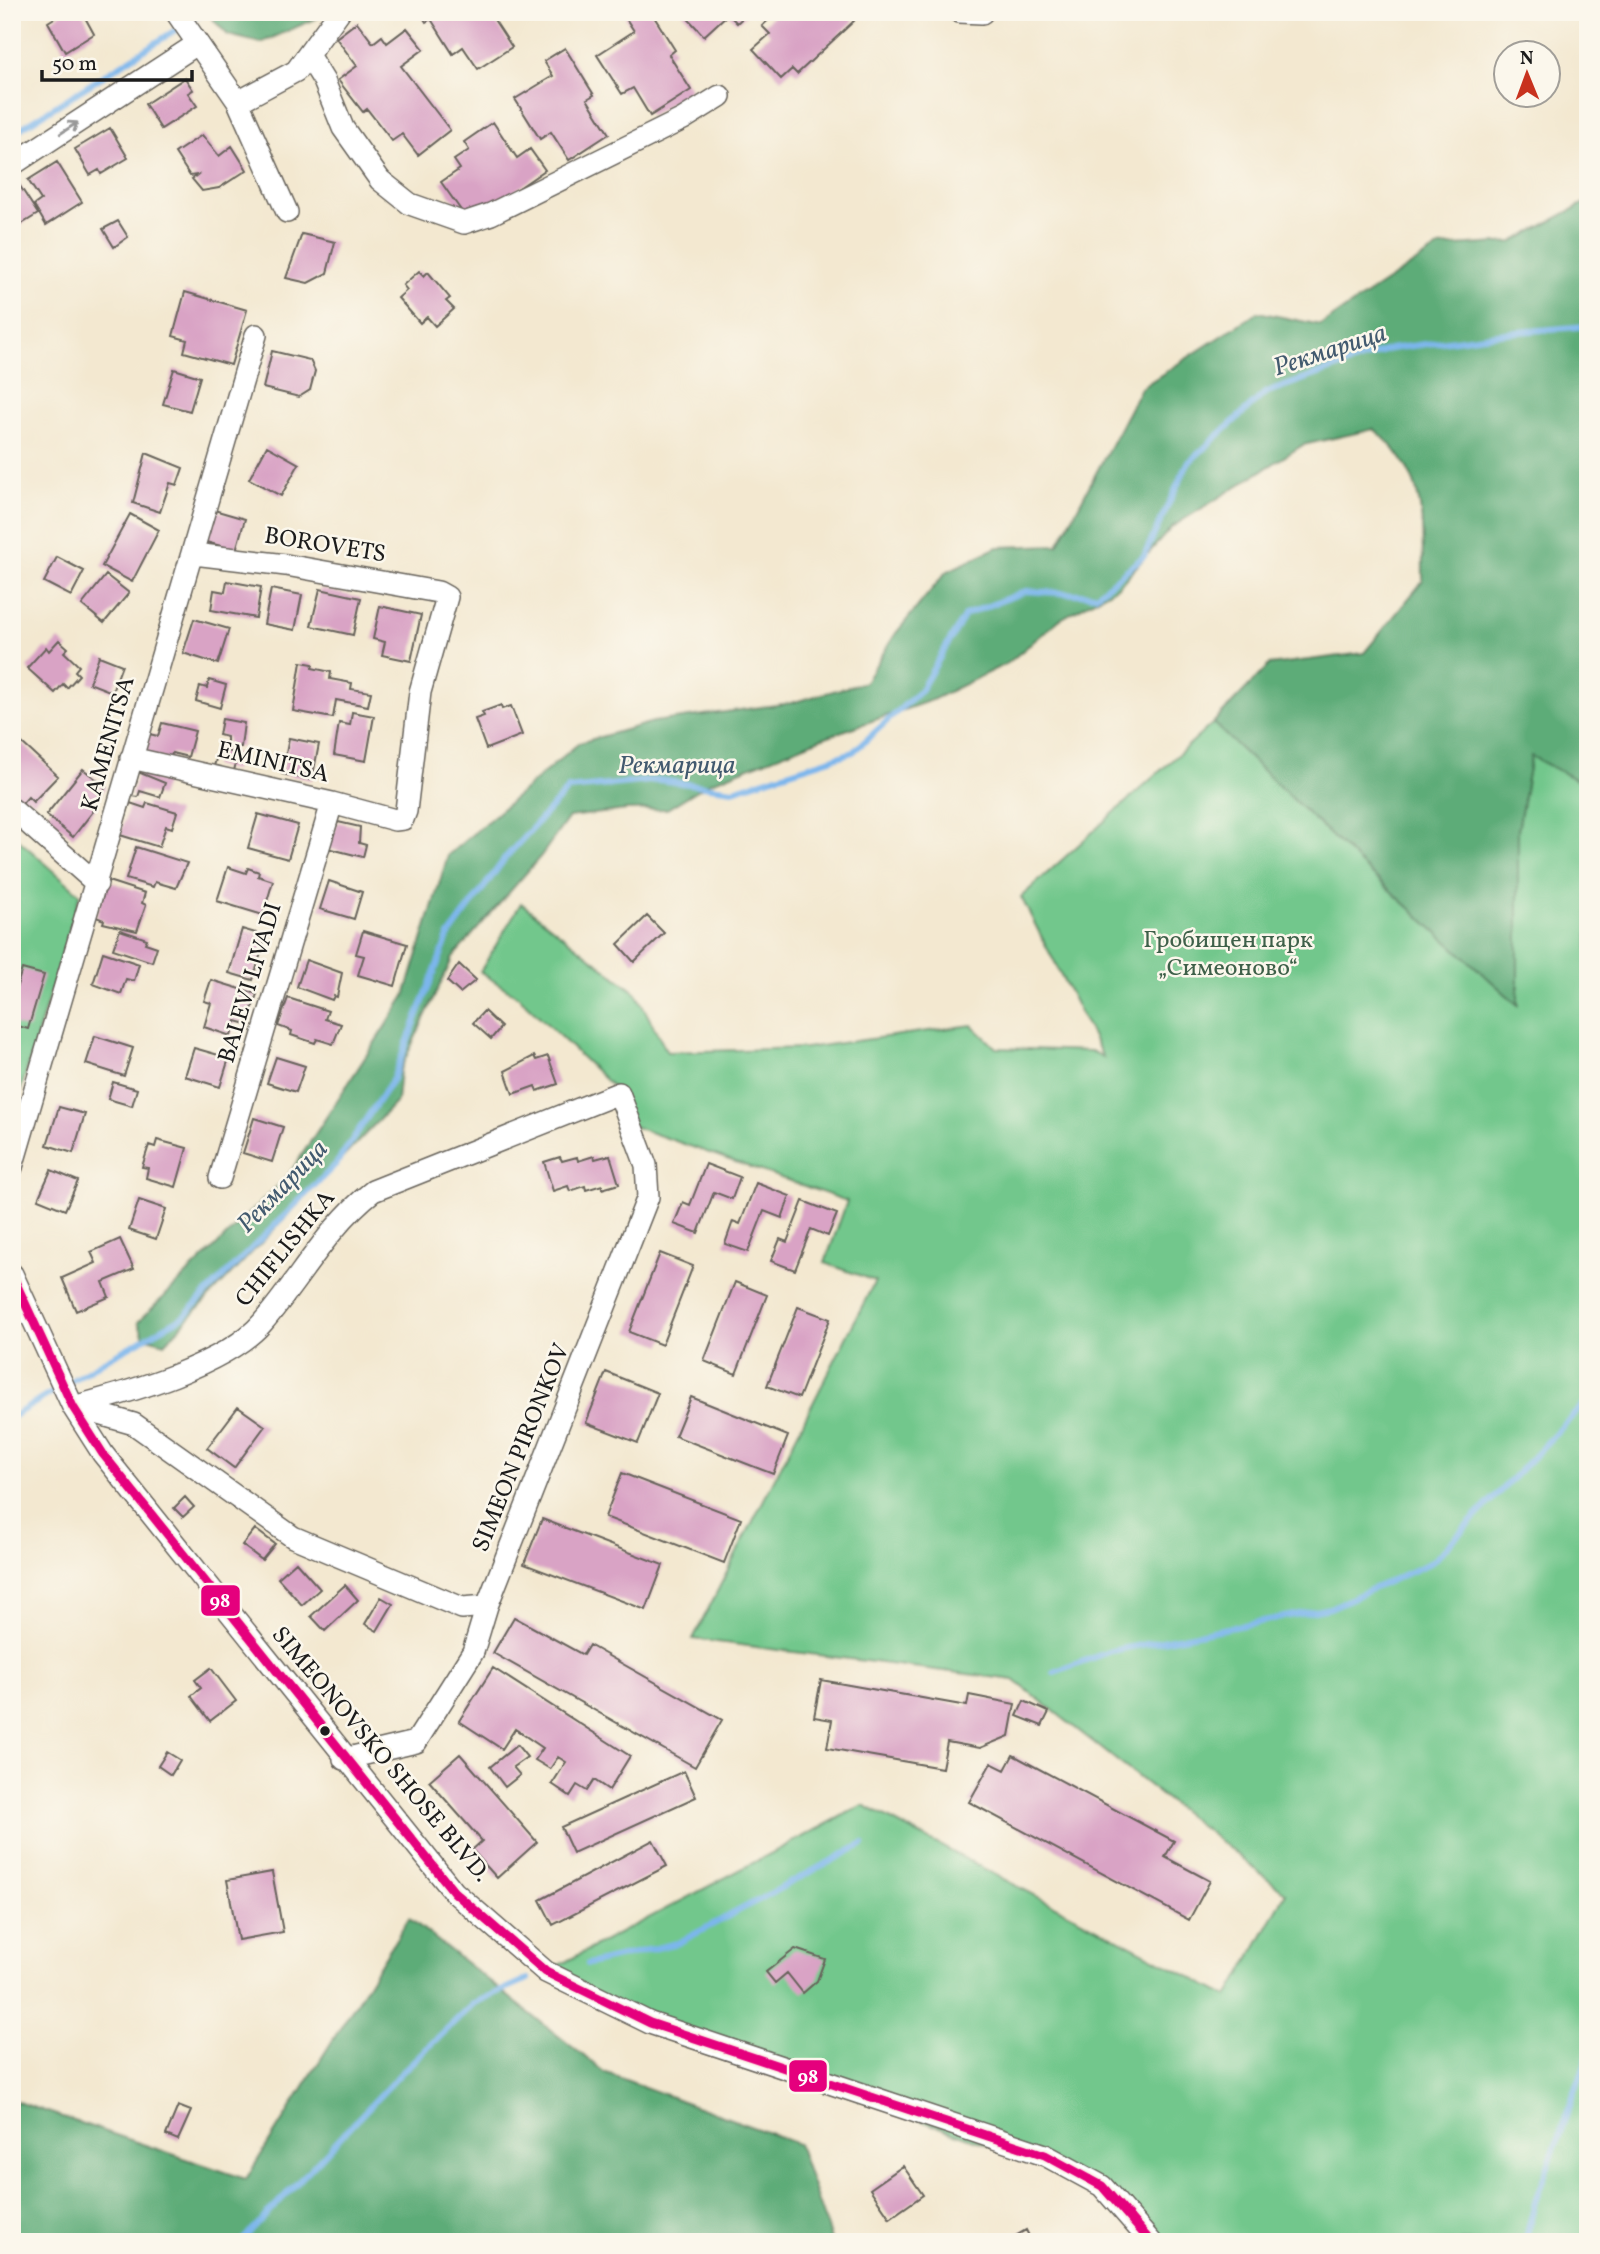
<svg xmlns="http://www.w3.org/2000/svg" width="1600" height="2254" font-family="Vollkorn,serif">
	<rect width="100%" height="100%" fill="#fbf7ec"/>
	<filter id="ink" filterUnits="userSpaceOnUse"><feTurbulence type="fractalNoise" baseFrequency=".0143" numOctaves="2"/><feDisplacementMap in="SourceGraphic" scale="14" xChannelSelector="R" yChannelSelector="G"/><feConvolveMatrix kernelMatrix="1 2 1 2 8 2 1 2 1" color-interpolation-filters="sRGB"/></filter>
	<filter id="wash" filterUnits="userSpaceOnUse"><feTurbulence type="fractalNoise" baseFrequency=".00686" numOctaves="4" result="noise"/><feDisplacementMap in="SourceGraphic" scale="28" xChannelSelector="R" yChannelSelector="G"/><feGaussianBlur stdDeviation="1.57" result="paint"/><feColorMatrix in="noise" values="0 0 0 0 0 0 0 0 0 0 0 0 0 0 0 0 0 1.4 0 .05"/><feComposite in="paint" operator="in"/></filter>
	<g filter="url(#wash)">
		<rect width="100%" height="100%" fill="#f3e8d0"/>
		<path fill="#72c78c" stroke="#477254" stroke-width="2" d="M1213,723L1363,866L1517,1004L1518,830L1531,755L1588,786V2242H1151L1102,2186L650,2023L546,1972L863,1805L1228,1997L1286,1893L1014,1680L693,1639L875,1281L825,1263L847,1201L632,1126L619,1093L519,997L480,972L521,903L636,993L667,1052L805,1048L972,1025L996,1048L1091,1051L1103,1057L1021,897Z
			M12,834L80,894L12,1119Z"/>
		<path fill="#5dac78" stroke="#3c644a" stroke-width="2" d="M206,12H330L261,43L228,35Z
			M1588,201V786L1531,756L1518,830V1005L1363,866L1213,723L1269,665L1364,653L1423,581C1422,516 1428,475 1374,429L1303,445L1172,527L1119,586L1059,620L1008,663L932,700L820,739L709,783L667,809L627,810L569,817L541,856L453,957L400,1070L397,1101L165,1343L144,1337L138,1322L288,1176L405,996L448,855L579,743L653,722L791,703L865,682L896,633L946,572L997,547L1058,545L1141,388L1258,312L1321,325L1439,247L1513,242Z
			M409,1918L604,2072L798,2144L832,2242H12V2100L246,2179Z"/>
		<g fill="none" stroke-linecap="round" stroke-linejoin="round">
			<path stroke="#7bb6ec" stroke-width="6" d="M12,134L204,12
				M12,1417L102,1362L183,1317L336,1164L393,1079L448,937L506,857L568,789L659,780L733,790L853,752L920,691L965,615L1026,591L1096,595L1144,556L1188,463L1265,393L1390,349L1506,333L1588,326
				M1054,1672L1111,1651L1330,1608L1432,1562L1588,1400
				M588,1964L678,1943L863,1844
				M241,2242L406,2068L474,2003L528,1979
				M1525,2242L1535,2202L1588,2056"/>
		</g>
		<g id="blocks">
			<path fill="#d9a3c5" d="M64,12H82L94,34L65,52L48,22Z
				M420,12H489L512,47L478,69L463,47L453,54L431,19L426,22Z
				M633,12H651L675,50L669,55L691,90L650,116L633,88L622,94L597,55L634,31L625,17Z
				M682,12H749L737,23L728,14L704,36Z
				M777,12H845L854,21L797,74L792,69L781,79L753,49L770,34L762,26Z
				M357,22L373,43L382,36L387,43L407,28L424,49L401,66L450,130L418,155L402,134L392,141L367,109L363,112L338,80L357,66L336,38Z
				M565,48L594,95L587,99L609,134L569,160L551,132L540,139L515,99L553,76L544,61Z
				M185,78L193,90L188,93L197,106L161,129L145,104Z
				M493,122L517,158L530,149L545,170L481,214L477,208L465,216L441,182L460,169L454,160L469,150L464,142Z
				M110,128L128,158L101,174L99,170L90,175L75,149Z
				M202,135L219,156L232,146L247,170L219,188L202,191L192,179L197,175L190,176L175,153Z
				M57,162L82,202L46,225L34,205L41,200L28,180Z
				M18,183L38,214L12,230V187Z
				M118,221L128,237L114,247L103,229Z
				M302,234L335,242L327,273L308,283L286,278Z
				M419,271L424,276L428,272L450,298L446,301L454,309L435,326L427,317L420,323L398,298L407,290L403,285Z
				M185,292L247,310L231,365L184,352L187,340L173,336Z
				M272,351L310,360L315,371L310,390L299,397L263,388Z
				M174,369L200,377L190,411L163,404Z
				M267,446L299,464L281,496L249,479Z
				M146,453L183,468L177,485L170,483L160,512L133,503Z
				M214,510L245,519L236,550L206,542Z
				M130,514L159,530L132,582L102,566Z
				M57,557L84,571L71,596L44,582Z
				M106,575L129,593L104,623L82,605Z
				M227,581L261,587L256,618L211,610L214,590L225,592Z
				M271,589L302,595L295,630L264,624Z
				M320,589L361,598L353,635L311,626Z
				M380,606L421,615L411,661L382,655L385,642L373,639Z
				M194,619L229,629L218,664L183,653Z
				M59,640L68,648L64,652L79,666L75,671L79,675L67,688L63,684L55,693L27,668L46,647L49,651Z
				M99,656L122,665L112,692L89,683Z
				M301,662L313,664L312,668L331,672L330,679L352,683L351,689L371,692L368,706L336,700L333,718L293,711Z
				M209,680L226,685L220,708L196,701L200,686L207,688Z
				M501,705L502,709L511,706L522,735L486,749L475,719L484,716L482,712Z
				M352,712L374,716L366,761L334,755L339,723L350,725Z
				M222,719L244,723L241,747H227V737L219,735Z
				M162,723L195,731L188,757L172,753L170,761L144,754L149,734L158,736Z
				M289,738L319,744L312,780L282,774Z
				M22,743L58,776L33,802L28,797L21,805L12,798V754Z
				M219,749L238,754L234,771L214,766Z
				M83,769L106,787L94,803L98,805L73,837L46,815Z
				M138,772L165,783L160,797L140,791L138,797L131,796Z
				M130,803L145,808L147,803L177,812L172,828L166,826L159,847L120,835Z
				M258,814L298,825L288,859L248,848Z
				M338,822L360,827L359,843L366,845L363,857L327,848Z
				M136,847L187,863L176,888L155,882L153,887L126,879Z
				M228,867L246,873L248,868L259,872L258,876L273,881L263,915L217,901Z
				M108,881L145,893L142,903L146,905L137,931L103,923L104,920L96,917Z
				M329,881L362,892L354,919L320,909Z
				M647,916L664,933L634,962L618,944Z
				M242,929L266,936L253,980L229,973Z
				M120,930L147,939L145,943L157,947L152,962L113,949Z
				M363,931L407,944L395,986L358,975L364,956L356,954Z
				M103,952L139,964L134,981L126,979L121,994L93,984Z
				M306,960L342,973L337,997L334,996L332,1000L297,987Z
				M459,964L476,980L460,993L447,981Z
				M22,969L44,975L28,1029L12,1024V1002Z
				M211,980L257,994L247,1024L236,1021L231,1036L204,1027L211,1003L204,1001Z
				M288,998L328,1011L325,1019L341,1024L333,1044L317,1039L315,1043L291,1035L292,1031L278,1026Z
				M484,1011L501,1027L491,1039L473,1023Z
				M95,1036L133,1048L124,1076L86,1064Z
				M194,1048L229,1058L220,1087L185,1076Z
				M534,1056L536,1060L548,1056L558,1084L537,1091L535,1086L513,1094L505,1071Z
				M276,1057L305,1066L296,1092L267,1083Z
				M113,1082L137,1089L132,1106L108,1099Z
				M59,1107L85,1114L73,1153L47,1145Z
				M254,1118L283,1127L272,1162L243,1153Z
				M157,1140L187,1148L176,1187L146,1178L148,1168L142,1167L149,1145L155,1147Z
				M610,1155L619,1184L602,1189V1185L586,1190L585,1186L570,1191L568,1186L553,1191L544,1162L560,1157L562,1161L577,1157L578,1161L594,1156L595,1159Z
				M706,1164L740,1177L732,1199L714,1192L698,1233L674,1224L683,1202L690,1205Z
				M51,1170L78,1181L65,1210L38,1199Z
				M756,1183L790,1196L782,1218L764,1211L748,1252L725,1244L733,1221L740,1224Z
				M139,1200L166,1209L156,1239L129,1230Z
				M803,1201L837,1214L828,1236L811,1229L795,1270L771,1261L780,1239L787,1242Z
				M120,1239L134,1269L103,1282L109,1297L76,1311L62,1278L96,1263L91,1252Z
				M660,1253L693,1266L662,1345L629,1332Z
				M735,1282L767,1295L736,1374L704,1361Z
				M798,1307L830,1319L799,1398L767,1386Z
				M606,1372L658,1393L638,1443L586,1423Z
				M691,1397L788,1436L773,1474L675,1436Z
				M238,1407L265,1426L234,1468L207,1448Z
				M622,1473L741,1519L724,1563L605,1517Z
				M185,1497L194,1507L183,1517L174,1508Z
				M542,1519L663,1565L646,1610L524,1564Z
				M255,1529L275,1544L262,1560L242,1545Z
				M296,1562L320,1589L302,1605L278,1578Z
				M345,1585L358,1600L325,1631L311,1616Z
				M381,1597L393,1604L377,1631L365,1624Z
				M514,1617L583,1655L589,1645L722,1720L695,1767L493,1653Z
				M211,1668L236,1701L210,1721L191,1696L201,1688L195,1680Z
				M493,1668L630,1756L609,1790L594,1780L587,1791L577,1785L570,1796L552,1784L566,1762L558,1757L550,1769L535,1760L543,1748L515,1729L502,1749L459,1721Z
				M821,1680L967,1706L969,1695L1015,1704L1009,1736L980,1748L947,1742L942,1768L827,1748L832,1720L814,1717Z
				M1024,1701L1049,1712L1042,1726L1017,1716Z
				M517,1745L527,1757L513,1767L520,1775L505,1787L490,1767Z
				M167,1752L180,1760L171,1775L158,1766Z
				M460,1754L537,1842L497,1878L472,1850L482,1841L429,1781Z
				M1013,1755L1174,1841L1165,1857L1210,1881L1189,1920L969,1802L991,1763L1005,1770Z
				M684,1771L696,1797L573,1853L561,1827Z
				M653,1840L667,1866L553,1925L540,1900Z
				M272,1872L283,1932L238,1940L227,1880Z
				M795,1949L825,1959L817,1981L803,1993L787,1973L775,1983L766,1972Z
				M178,2106L191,2111L178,2140L166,2135Z
				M903,2166L923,2195L890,2218L870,2189Z
				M1026,2230L1032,2242H1005Z"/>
		</g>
	</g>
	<g filter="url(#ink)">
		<use href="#blocks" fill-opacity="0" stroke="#67635b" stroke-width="2"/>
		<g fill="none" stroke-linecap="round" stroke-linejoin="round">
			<g stroke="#67635b" stroke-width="24">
				<path id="minor" d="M176,12L238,102L287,212
					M959,12L982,13
					M308,55L324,81L343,128L380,180L410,204L464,223L491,214L683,119L720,96
					M238,102L296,71L339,12
					M12,165L197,44
					M131,758L332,803L395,820L403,819L406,811L420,692L447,597L438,592L286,565L194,554
					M12,809L97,884
					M12,1167L256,335
					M220,1178L332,803
					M12,1274L73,1407L103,1454L454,1892L546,1972L650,2023L1045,2155L1102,2186L1151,2242
					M73,1407C126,1393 227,1365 263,1322C300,1279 328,1226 373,1191L619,1093L646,1165L648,1197L487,1606L473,1652L416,1742L344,1759
					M75,1407L134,1424L293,1537L462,1608L487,1606"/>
			</g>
			<use href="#minor" stroke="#fff" stroke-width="21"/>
			<g stroke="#fbf7ec" stroke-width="14">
				<path id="bus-1" d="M12,1275L73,1407L103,1454L454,1892L546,1972L650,2023L1045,2155L1102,2186L1151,2242"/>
			</g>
			<use href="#bus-1" stroke="#e5007d" stroke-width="9"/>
		</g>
		<defs><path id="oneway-shaft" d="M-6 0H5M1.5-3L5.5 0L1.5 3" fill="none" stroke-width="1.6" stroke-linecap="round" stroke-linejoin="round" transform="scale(1.75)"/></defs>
		<use stroke="#999" href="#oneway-shaft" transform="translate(69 128) rotate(-33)"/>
	</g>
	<circle fill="#1c1c1c" stroke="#fbf7ec" stroke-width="2.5" cx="325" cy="1731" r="6"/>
	<g text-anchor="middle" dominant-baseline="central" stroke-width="5" stroke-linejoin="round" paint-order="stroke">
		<g font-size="24" fill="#1c1c1c" stroke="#fbf7ec">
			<text transform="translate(325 546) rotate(9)">BOROVETS</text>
			<text transform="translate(109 744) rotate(-74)">KAMENITSA</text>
			<text transform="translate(273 763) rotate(13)">EMINITSA</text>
			<text transform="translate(251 983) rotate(-73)">BALEVI LIVADI</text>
			<text transform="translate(286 1249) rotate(-51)">CHIFLISHKA</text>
			<text transform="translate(522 1448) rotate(-68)">SIMEON PIRONKOV</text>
			<text transform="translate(380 1755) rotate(50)">SIMEONOVSKO SHOSE BLVD.</text>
		</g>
		<g font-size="24" fill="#3e6049" stroke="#fbf7ec">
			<text x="1228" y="941">Гробищен парк<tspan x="1228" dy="28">„Симеоново“</tspan></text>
		</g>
		<g font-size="26" font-style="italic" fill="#425a6f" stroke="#fbf7ec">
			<text transform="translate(1330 351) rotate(-18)">Рекмарица</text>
			<text x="677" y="766">Рекмарица</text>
			<text transform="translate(283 1187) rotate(-46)">Рекмарица</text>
		</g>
	</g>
	<g stroke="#fbf7ec" stroke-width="2.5">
		<rect x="200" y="1584" width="41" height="33" rx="7" fill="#e5007d"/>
		<rect x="788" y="2059" width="40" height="34" rx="7" fill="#e5007d"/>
	</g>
	<g font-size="19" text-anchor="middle" font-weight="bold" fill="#fff">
		<text x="220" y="1607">98</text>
		<text x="808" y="2083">98</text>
	</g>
	<rect width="1600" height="2254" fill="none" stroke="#fbf7ec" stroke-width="42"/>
	<g transform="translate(1527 74) rotate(359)"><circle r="33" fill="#fbf7ec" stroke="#a29f99" stroke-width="2"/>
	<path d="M0-5L12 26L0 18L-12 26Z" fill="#c8321e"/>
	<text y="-10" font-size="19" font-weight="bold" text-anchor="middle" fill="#1c1c1c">N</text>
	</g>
	<path d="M42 70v10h150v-10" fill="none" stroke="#1c1c1c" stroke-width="3.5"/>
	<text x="52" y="70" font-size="21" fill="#1c1c1c" stroke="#fbf7ec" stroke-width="5" paint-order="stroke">50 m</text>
</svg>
